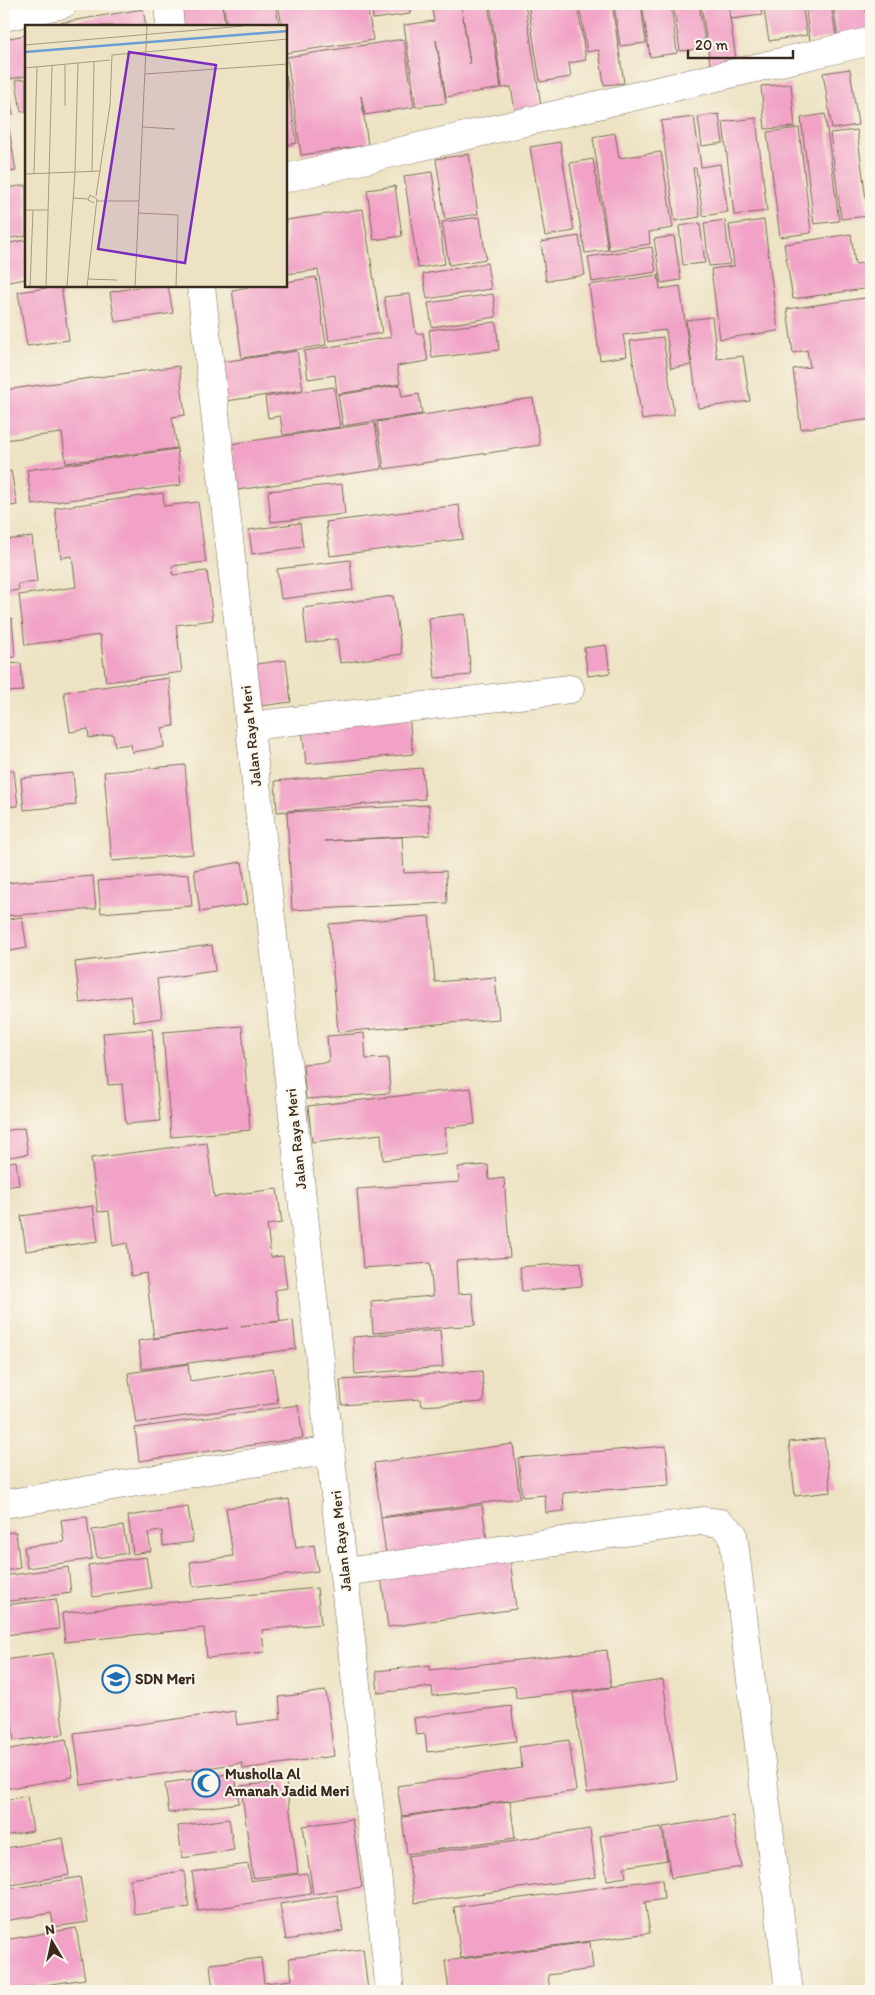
<svg xmlns="http://www.w3.org/2000/svg" width="875" height="1995" viewBox="0 0 875 1995" font-family="Itim,sans-serif">
<style>
.building{fill:#f1a2c6}
.lines{fill:none;stroke-linecap:round;stroke-linejoin:round}
.minor-casing{stroke:#796b58;stroke-width:29}
.minor{stroke:#fff;stroke-width:28}
.labels{text-anchor:middle;dominant-baseline:central;stroke-width:4;stroke-linejoin:round;paint-order:stroke}
.street-label{font-size:15px;fill:#3b2a1e;stroke:#fbf7ec}
.poi-label{font-size:15px;font-weight:bold;fill:#3b2a1e;stroke:#fbf7ec;text-anchor:start}
.inset-river{fill:none;stroke:#6b9ed6;stroke-width:2.5}
.inset-road{fill:none;stroke:#a69982;stroke-width:1}
.view{fill:#7b2cbf;fill-opacity:0.15;stroke:#7b2cbf;stroke-width:2.5}
.inset-edge{fill:none;stroke:#3b2a1e;stroke-width:2.5}
</style>
<rect width="100%" height="100%" fill="#fbf7ec"/>
<filter id="ink" filterUnits="userSpaceOnUse"><feTurbulence type="fractalNoise" baseFrequency=".02" numOctaves="2"/><feDisplacementMap in="SourceGraphic" scale="10" xChannelSelector="R" yChannelSelector="G"/><feConvolveMatrix kernelMatrix="1 2 1 2 8 2 1 2 1" color-interpolation-filters="sRGB"/></filter>
<filter id="wash" filterUnits="userSpaceOnUse"><feTurbulence type="fractalNoise" baseFrequency=".0096" numOctaves="4" result="noise"/><feDisplacementMap in="SourceGraphic" scale="20" xChannelSelector="R" yChannelSelector="G"/><feGaussianBlur stdDeviation="1.12" result="paint"/><feColorMatrix in="noise" values="0 0 0 0 0 0 0 0 0 0 0 0 0 0 0 0 0 1.4 0 .05"/><feComposite in="paint" operator="in"/></filter>
<g filter="url(#wash)">
<rect width="100%" height="100%" fill="#ede3c4"/>
<g id="blocks">
<g class="building">
<path d="M176,4H222L225,26H179Z"/>
<path d="M223,4H276L279,26H227Z"/>
<path d="M278,4H367L373,40L286,53V26H282Z"/>
<path d="M371,4H409L410,14L373,19Z"/>
<path d="M431,4H461L470,64L461,4H488L501,88L446,97L436,40L446,103L416,107L404,25L434,21Z"/>
<path d="M490,4H525L541,106L515,110L511,87L502,88Z"/>
<path d="M528,4H577L586,60L569,63L571,77L540,82Z"/>
<path d="M579,4H612L624,83L604,85L599,50L587,52Z"/>
<path d="M614,4H641L646,43L620,46Z"/>
<path d="M642,4H671L677,53L650,57Z"/>
<path d="M673,4H699L706,48L680,51Z"/>
<path d="M701,4H728L737,66L711,70Z"/>
<path d="M729,4H760L762,15L731,19Z"/>
<path d="M763,4H802L807,35L769,41Z"/>
<path d="M805,4H831L836,36L810,41Z"/>
<path d="M833,4H865L869,32L838,37Z"/>
<path d="M143,9L146,26H54L53,24Z"/>
<path d="M26,35V76L4,80V39Z"/>
<path d="M404,39L414,107L365,115L361,96L368,145L301,155L287,57Z"/>
<path d="M850,69L858,125L832,129L823,73Z"/>
<path d="M286,75L297,143L286,145Z"/>
<path d="M26,79V111L21,112L16,80Z"/>
<path d="M791,84L795,127L765,129L761,86Z"/>
<path d="M8,87L13,115L4,116V88Z"/>
<path d="M719,114L723,143L702,146L698,117Z"/>
<path d="M825,114L839,221L814,224L801,118Z"/>
<path d="M4,117H7L16,171L4,172Z"/>
<path d="M694,117L701,167L720,164L728,212L703,216L696,168H693L700,217L675,221L661,121Z"/>
<path d="M756,118L767,211L734,215L723,122Z"/>
<path d="M799,128L811,233L780,237L767,132Z"/>
<path d="M857,130L868,216L841,219L830,133Z"/>
<path d="M615,133L619,158L661,152L673,228L649,232L650,244L609,250L593,137Z"/>
<path d="M560,142L574,231L545,236L530,147Z"/>
<path d="M469,154L478,214L445,219L436,159Z"/>
<path d="M593,159L608,250L585,253L570,163Z"/>
<path d="M432,172L445,264L418,268L404,176Z"/>
<path d="M26,185V236L4,239V211L10,210L7,188Z"/>
<path d="M395,186L402,236L374,240L367,190Z"/>
<path d="M363,209L382,333L329,341L318,270L286,274V220Z"/>
<path d="M480,217L486,259L449,265L442,222Z"/>
<path d="M725,220L730,264L709,266L704,223Z"/>
<path d="M764,220L778,331L720,339L711,269L734,266L729,225Z"/>
<path d="M700,223L705,263L683,265L679,226Z"/>
<path d="M851,234L855,264L871,262V288L793,299L784,244Z"/>
<path d="M579,236L585,275L546,281L541,242Z"/>
<path d="M674,236L681,280L661,283L654,239Z"/>
<path d="M26,240V279L4,283V244Z"/>
<path d="M652,247L656,272L592,282L588,257Z"/>
<path d="M487,263L491,289L427,299L423,274Z"/>
<path d="M658,275L660,289L680,286L691,365L671,368L666,330L623,335L627,356L600,360L589,285Z"/>
<path d="M316,277L326,345L242,358L232,290L255,286H286V282Z"/>
<path d="M61,286L69,340L27,346L18,292Z"/>
<path d="M144,286H168L173,313L115,322L110,292Z"/>
<path d="M410,294L416,334L423,333L428,361L397,366L400,384L337,394L335,375L308,379L304,351L391,337L384,297Z"/>
<path d="M493,294L496,317L432,327L428,303Z"/>
<path d="M871,297V419L801,429L793,369L810,367L807,350L793,353L787,309Z"/>
<path d="M712,317L717,359L743,356L750,401L698,408L686,320Z"/>
<path d="M496,322L499,350L432,358L429,330Z"/>
<path d="M663,337L674,415L642,420L630,341Z"/>
<path d="M297,351L303,390L226,401L221,362Z"/>
<path d="M179,366L185,415L172,417L177,448L66,463L62,433L4,440V390Z"/>
<path d="M400,385L402,397L419,394L422,414L343,426L338,395Z"/>
<path d="M334,387L340,427L283,435L280,416L268,418L265,397Z"/>
<path d="M533,398L540,445L384,469L377,422Z"/>
<path d="M375,423L382,469L237,490L230,444Z"/>
<path d="M177,449L181,485L32,505L27,470Z"/>
<path d="M11,471L17,505L4,507V472Z"/>
<path d="M342,484L345,514L271,522L268,491Z"/>
<path d="M163,493L164,506L198,502L206,562L172,566L173,575L207,571L213,620L176,625L182,672L106,682L100,635L25,645L19,595L76,587L72,556L61,558L55,508Z"/>
<path d="M459,505L463,539L330,556L326,522Z"/>
<path d="M300,523L303,547L252,554L249,530Z"/>
<path d="M32,537L37,582L18,584L19,590L4,592V540Z"/>
<path d="M350,560L353,590L281,599L277,569Z"/>
<path d="M393,596L402,654L340,663L337,639L307,643L303,608Z"/>
<path d="M465,614L471,675L435,678L429,618Z"/>
<path d="M12,618L15,657L4,658V619Z"/>
<path d="M606,645L610,673L588,676L584,648Z"/>
<path d="M286,660L291,702L261,706L256,664Z"/>
<path d="M21,663L23,691L4,692V664Z"/>
<path d="M169,678L174,726L162,728L164,747L132,752L131,744L115,746L113,734L89,738L88,729L70,732L64,692Z"/>
<path d="M409,717L413,754L306,764L302,729Z"/>
<path d="M185,765L193,854L112,861L104,772Z"/>
<path d="M422,768L425,799L277,812L275,781Z"/>
<path d="M4,771H14L18,806L4,807Z"/>
<path d="M73,773L76,805L24,810L21,778Z"/>
<path d="M429,805L430,835L325,841L402,837L404,873L446,871L447,903L292,910L287,812Z"/>
<path d="M242,862L248,904L200,912L194,870Z"/>
<path d="M189,874L192,906L101,913L98,881Z"/>
<path d="M93,876L96,909L4,916V883Z"/>
<path d="M429,916L435,982L495,977L499,1019L338,1032L329,924Z"/>
<path d="M22,917L27,948L4,952V920Z"/>
<path d="M212,945L215,971L157,979L162,1018L134,1022L130,996L80,1003L75,962Z"/>
<path d="M242,1026L250,1130L171,1137L163,1032Z"/>
<path d="M152,1029L160,1121L126,1124L122,1084L108,1085L103,1033Z"/>
<path d="M364,1033L366,1059L388,1058L390,1093L306,1099L303,1064L329,1062L327,1036Z"/>
<path d="M471,1088L475,1124L445,1128L447,1153L383,1160L381,1134L312,1142L308,1106Z"/>
<path d="M24,1128L28,1154L4,1158V1131Z"/>
<path d="M207,1143L214,1197L277,1189L282,1223L267,1225L271,1257L283,1256L287,1288L275,1290L280,1321L241,1326L293,1320L296,1349L142,1369L138,1341L228,1328L154,1338L146,1273L131,1276L127,1243L113,1246L109,1211L98,1212L91,1158Z"/>
<path d="M16,1161L19,1185L4,1187V1163Z"/>
<path d="M488,1165L489,1180L504,1178L510,1257L456,1261L458,1294L472,1293L475,1325L373,1333L371,1301L433,1296L430,1263L363,1268L357,1189L459,1182L458,1167Z"/>
<path d="M93,1206L98,1241L26,1251L21,1216Z"/>
<path d="M581,1262L582,1286L522,1291L520,1267Z"/>
<path d="M440,1330L443,1367L355,1374L353,1337Z"/>
<path d="M188,1364L190,1381L273,1368L278,1403L136,1423L128,1373Z"/>
<path d="M482,1371L484,1402L422,1406L421,1399L342,1405L340,1380Z"/>
<path d="M298,1405L303,1438L139,1461L135,1428Z"/>
<path d="M824,1438L831,1492L795,1496L789,1442Z"/>
<path d="M513,1444L520,1498L381,1517L374,1463Z"/>
<path d="M666,1446L669,1485L563,1493L564,1511L546,1513L545,1495L522,1497L518,1458Z"/>
<path d="M289,1499L296,1548L314,1545L318,1571L193,1587L190,1562L233,1556L226,1508Z"/>
<path d="M482,1505L488,1548L387,1562L381,1518Z"/>
<path d="M188,1507L193,1542L163,1546L162,1531L148,1533L151,1551L133,1554L128,1516Z"/>
<path d="M87,1517L92,1559L27,1568L24,1547L64,1542L61,1520Z"/>
<path d="M123,1526L128,1553L97,1558L92,1530Z"/>
<path d="M16,1532L20,1568L4,1571V1533Z"/>
<path d="M146,1557L151,1588L93,1597L88,1565Z"/>
<path d="M510,1558L516,1609L388,1627L381,1576Z"/>
<path d="M68,1567L71,1593L4,1602V1576Z"/>
<path d="M317,1588L321,1624L262,1630L264,1652L207,1658L204,1628L65,1642L62,1613Z"/>
<path d="M56,1599L59,1629L4,1635V1605Z"/>
<path d="M607,1650L611,1687L516,1698L515,1686L433,1696L432,1687L378,1693L376,1671L430,1665V1670Z"/>
<path d="M53,1653L64,1734L14,1741L4,1660Z"/>
<path d="M663,1680L677,1780L587,1793L573,1693Z"/>
<path d="M326,1691L334,1756L243,1769L242,1763L81,1785L74,1733L235,1711L237,1725L281,1719L279,1697Z"/>
<path d="M511,1706L516,1741L427,1752L425,1734L416,1735L414,1718Z"/>
<path d="M66,1739L73,1777L4,1789V1750Z"/>
<path d="M569,1740L576,1791L402,1816L397,1786L522,1768L519,1747Z"/>
<path d="M235,1773L239,1803L169,1813L165,1783Z"/>
<path d="M286,1781L298,1873L253,1878L241,1786Z"/>
<path d="M27,1796L33,1831L4,1836V1800Z"/>
<path d="M510,1801L515,1838L407,1854L402,1817Z"/>
<path d="M733,1816L741,1867L671,1878L663,1827Z"/>
<path d="M229,1819L234,1850L182,1858L178,1826Z"/>
<path d="M352,1819L362,1887L313,1894L303,1826Z"/>
<path d="M661,1827L667,1860L624,1867L626,1877L607,1880L600,1836Z"/>
<path d="M590,1829L596,1877L415,1903L408,1856Z"/>
<path d="M63,1838L69,1875L12,1885L6,1848Z"/>
<path d="M248,1864L251,1881L307,1873L311,1894L198,1911L192,1872Z"/>
<path d="M184,1871L189,1907L135,1915L130,1879Z"/>
<path d="M80,1877L88,1922L54,1927L51,1913L4,1921V1890Z"/>
<path d="M662,1879L664,1899L645,1902L650,1933L461,1958L454,1907Z"/>
<path d="M337,1895L343,1931L286,1940L280,1904Z"/>
<path d="M76,1928L85,1979L4,1991V1940Z"/>
<path d="M590,1942L593,1969L548,1975L550,1991H449L445,1961Z"/>
<path d="M363,1949L368,1991H213L210,1964L261,1958L264,1983L292,1980L289,1958Z"/>
</g>
</g>
</g>
<g filter="url(#ink)">
<use href="#blocks" fill-opacity="0" stroke="#796b58" stroke-width="1"/>
<g class="lines">
<g class="minor-casing">
<g id="minor">
<path d="M168,4L170,26"/>
<path d="M4,17L63,4"/>
<path d="M286,178L871,41"/>
<path d="M201,286L390,1991"/>
<path d="M250,726L570,689"/>
<path d="M4,1504L331,1450"/>
<path d="M345,1572L702,1521L720,1523L733,1534L789,1991"/>
</g>
</g>
<use href="#minor" class="minor"/>
</g>
</g>
<defs>
<g id="school-ring" transform="scale(1.4375)"><circle r="9.5" fill="#fbf7ec" stroke="#1f6fb2" stroke-width="1.5"/><path d="M0-5L7-2L0 1L-7-2ZM-4 1L0 2.5L4 1V4Q0 6-4 4Z" fill="#1f6fb2"/></g>
<g id="mosque-ring" transform="scale(1.4375)"><circle r="9.5" fill="#fbf7ec" stroke="#1f6fb2" stroke-width="1.5"/><path d="M3.5-4.9A6 6 0 1 0 3.5 4.9A5 5 0 1 1 3.5-4.9Z" fill="#1f6fb2"/></g>
</defs>
<g fill-rule="evenodd">
<use href="#school-ring" x="116" y="1679"/>
<use href="#mosque-ring" x="206" y="1783"/>
</g>
<g class="labels">
<g class="street-label">
<text transform="translate(251 736) rotate(-96)">Jalan Raya Meri</text>
<text transform="translate(296 1139) rotate(-96)">Jalan Raya Meri</text>
<text transform="translate(341 1541) rotate(-96)">Jalan Raya Meri</text>
</g>
<g class="poi-label">
<text x="135" y="1679">SDN Meri</text>
<text x="225" y="1774">Musholla Al<tspan x="225" dy="17">Amanah Jadid Meri</tspan></text>
</g>
</g>
<g transform="translate(25 25)">
<rect width="262" height="262" fill="#ede3c4"/>
<path class="inset-river" d="M0,27L263,6"/>
<path class="inset-road" d="M0,20L218,1M0,43L85,35M120,49L263,39M40,81V40M118,102L150,104M67,146L69,37M0,149L76,146M9,149L12,42M71,171L85,80L87,30L263,14M48,173L63,174M72,176H114M0,185H23M114,188L153,190L151,262M63,254L92,255M5,262L8,185M21,262L27,41M42,262L50,147L53,38M62,262L72,174L65,170L63,175L69,178M110,262L122,1"/>
<path class="view" d="M104,27L191,40L160,238L73,224Z"/>
<rect width="262" height="262" class="inset-edge"/>
</g>
<rect width="875" height="1995" fill="none" stroke="#fbf7ec" stroke-width="20"/>
<g transform="translate(52 1942) rotate(351)" stroke="#fbf7ec" stroke-width="4" paint-order="stroke">
<path d="M0-4L9 19L0 12L-9 19Z" fill="#3b2a1e"/>
<text y="-8" font-size="14" font-weight="bold" text-anchor="middle" fill="#3b2a1e">N</text>
</g>
<path d="M688 50v8h105v-8" fill="none" stroke="#3b2a1e" stroke-width="2.5"/>
<text x="695" y="50" font-size="15" fill="#3b2a1e" stroke="#fbf7ec" stroke-width="4" paint-order="stroke">20 m</text>
</svg>
